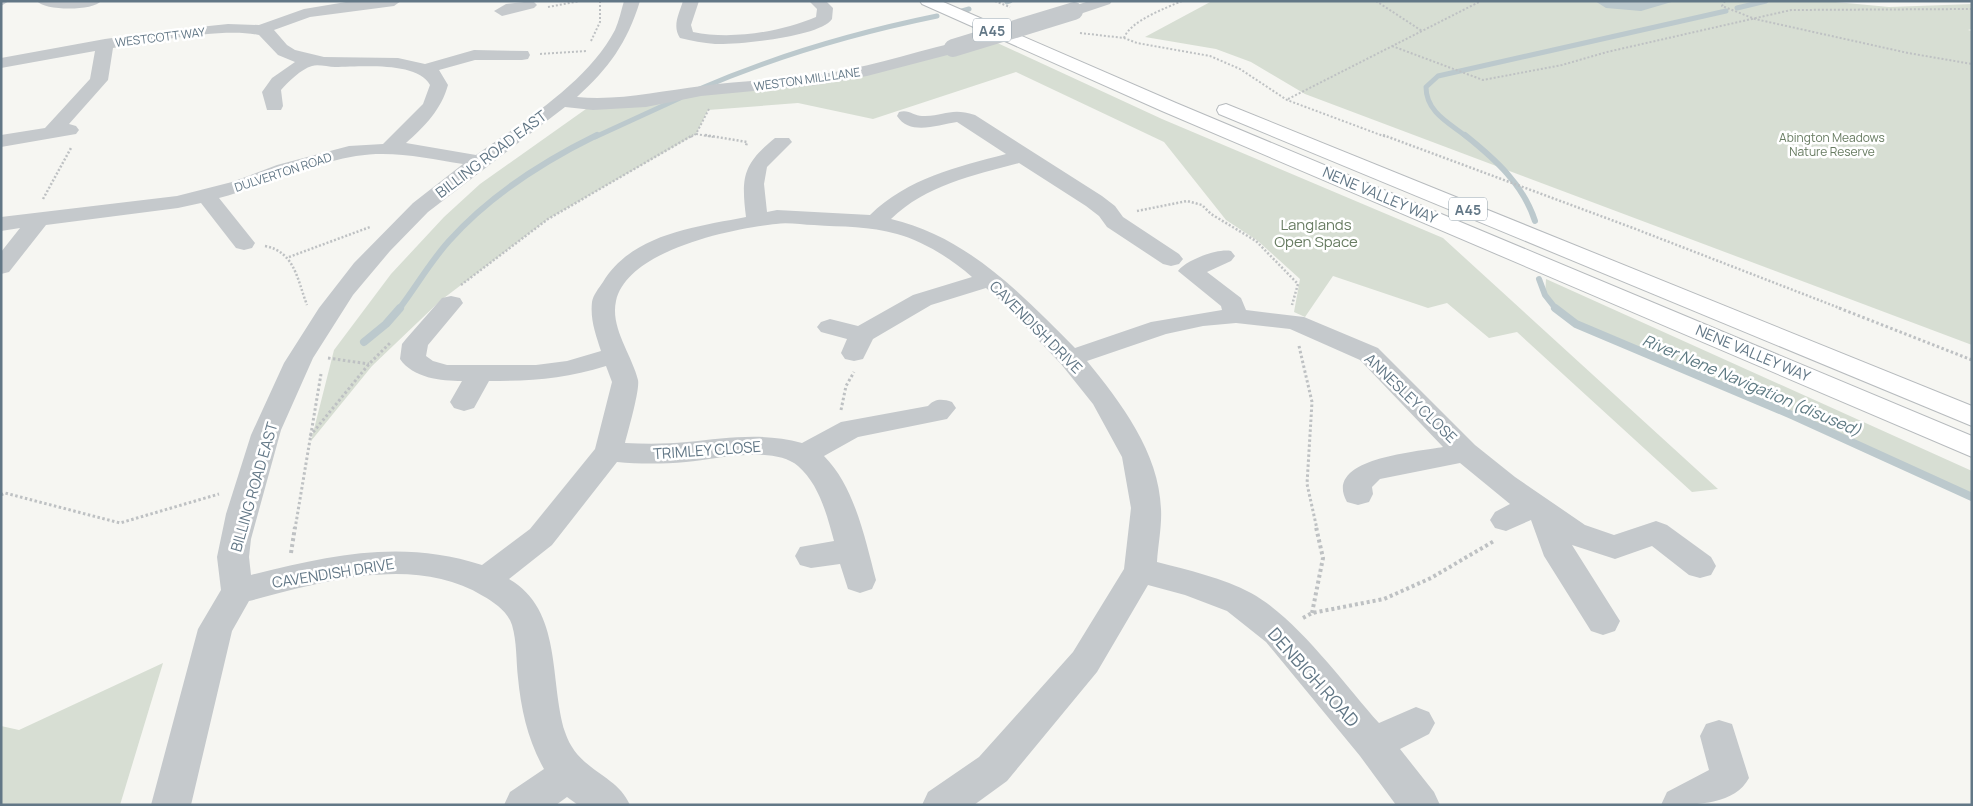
<svg xmlns="http://www.w3.org/2000/svg" width="1973" height="806" viewBox="0 0 1973 806" font-family="Manrope,sans-serif">
<style>
.green{fill:#d7ded3}
.water{fill:#bcc9cd}
.lines{fill:none;stroke-linecap:round;stroke-linejoin:round}
.stream-far2{stroke:#bcc9cd;stroke-width:5}
.stream-far1{stroke:#bcc9cd;stroke-width:6}
.stream{stroke:#bcc9cd;stroke-width:8}
.highway-casing{stroke:#b7bbbe;stroke-width:2}
.path-far3{stroke:#bec1c3;stroke-width:2;stroke-dasharray:2 2;stroke-linecap:butt}
.path-far2{stroke:#bec1c3;stroke-width:2.5;stroke-dasharray:2 2;stroke-linecap:butt}
.path-far1{stroke:#bec1c3;stroke-width:3;stroke-dasharray:2.5 2.5;stroke-linecap:butt}
.path{stroke:#bec1c3;stroke-width:4;stroke-dasharray:3 3;stroke-linecap:butt}
.minor{fill:#c5c9cc;fill-rule:evenodd}
.highway{fill:#fff;fill-rule:evenodd}
.minor-bridge{stroke:#c5c9cc;stroke-width:18}
.labels{text-anchor:middle;dominant-baseline:central;stroke-width:5;stroke-linejoin:round;paint-order:stroke}
.far-street-label{font-size:12px;fill:#627786;stroke:#fff}
.far-park-label{font-size:12px;fill:#687c62;stroke:#fff}
.shield{fill:#fff;stroke:#91a0aa;stroke-width:1}
.shield-label{font-size:14px;font-weight:bold;fill:#627786}
.street-label{font-size:15px;fill:#627786;stroke:#fff}
.park-label{font-size:15px;fill:#687c62;stroke:#fff}
.water-label{font-size:16px;font-style:italic;fill:#5e7a83;stroke:#fff}
.near-street-label{font-size:18px;fill:#627786;stroke:#fff}
</style>
<rect width="100%" height="100%" fill="#f6f6f2"/>
<g class="green">
<path d="M1212,1H1825L1889,7L1972,4V29L1968,30L1972,31V345L1305,94L1251,62L1216,49L1145,37Z"/>
<path d="M993,41L1162,119L1443,238L1718,489L1692,492L1517,332L1489,338L1447,303L1428,308L1333,276L1305,317L1294,312L1300,279L1258,241L1226,220L1164,142L1016,72L873,119L798,103L708,110L696,134L548,219L440,301L372,366L311,441L334,350L391,274L444,217L480,184L593,104L816,80Z"/>
<path d="M1546,279L1972,471V497L1794,416L1576,324L1555,310L1545,296Z"/>
<path d="M163,663L120,805H1V726L19,730Z"/>
</g>
<path class="water" d="M1595,1H1675L1641,11L1606,8Z"/>
<g class="lines">
<g class="stream-far2">
<path d="M1007,2L1010,1"/>
<path d="M1737,8L1766,1"/>
<path d="M962,11L969,9"/>
<path d="M697,90C775,56 854,33 937,16"/>
<path d="M595,137L680,98"/>
<path d="M1467,137C1449,123 1426,112 1426,87L1438,76L1726,11"/>
</g>
<g class="stream-far1">
<path d="M1465,135C1495,159 1523,184 1535,221"/>
<path d="M1539,279L1545,295L1556,309"/>
<path d="M399,309C416,287 430,262 449,241C490,195 542,162 597,135"/>
</g>
<g class="stream">
<path d="M1555,308L1576,324L1794,416L1972,497"/>
<path d="M364,342L386,324L400,308"/>
</g>
<g class="highway-casing">
<g id="highway">
<path d="M920,1H941L1176,103L1972,436V457L1162,111L922,4Z"/>
<path d="M1226,104L1972,406V426L1219,114L1217,110L1219,106Z"/>
</g>
</g>
<g class="path-far3">
<path d="M995,1L1010,7"/>
<path d="M1376,1L1422,31"/>
<path d="M1725,1L1722,6L1755,19L1908,53L1972,64"/>
<path d="M548,7L580,1"/>
<path d="M1080,33L1124,38L1137,43L1210,56L1240,69L1287,100L1386,137"/>
<path d="M1124,38C1130,21 1166,8 1182,1"/>
<path d="M591,41L600,22V1"/>
<path d="M1392,46L1483,80L1562,65L1607,52L1791,10L1972,9"/>
<path d="M540,54L587,51"/>
<path d="M1288,99L1481,1"/>
<path d="M696,134L713,137"/>
<path d="M691,137L696,134L709,109"/>
</g>
<g class="path-far2">
<path d="M705,135L747,142L746,146"/>
<path d="M1383,135L1633,228L1842,309"/>
<path d="M43,199L71,148"/>
<path d="M1137,211L1187,201L1202,205L1211,214L1256,241L1298,284L1292,305"/>
<path d="M265,246C295,252 297,279 307,305"/>
<path d="M289,257L370,227"/>
<path d="M461,285L548,219L693,135"/>
</g>
<g class="path-far1">
<path d="M1839,308L1972,360"/>
<path d="M1299,346L1312,402L1307,484L1317,529"/>
<path d="M328,358L369,364"/>
<path d="M841,410L846,386L854,372"/>
<path d="M310,436L369,364L390,343"/>
<path d="M1,495L5,493L120,523L219,494"/>
<path d="M295,529L321,374"/>
</g>
<g class="path">
<path d="M291,553L295,527"/>
<path d="M1312,613L1323,558L1316,527"/>
<path d="M1303,618L1312,613L1384,599L1431,578L1494,541"/>
</g>
<g class="minor">
<path d="M1,1H9L1,6Z"/>
<path d="M37,1H101C94,11 44,11 37,1Z"/>
<path d="M352,1H401L394,6L310,17L274,30L287,45L295,50L324,57L398,58L425,64L474,50L528,51L530,55L528,59L522,60H475L439,70L448,85C441,110 425,126 406,143L476,155C523,122 588,82 615,30C619,21 621,11 624,1H640C627,43 609,68 577,97C620,101 660,91 702,86C739,81 778,80 816,75C862,69 907,54 953,43L959,44L961,48L959,52L867,76L816,85L701,96L646,107L593,110L565,107L428,212L390,251L353,295L313,358L281,430L251,539L249,557L251,575C331,555 402,539 482,565L530,529L595,449L612,382L606,366C565,379 532,381 489,381L474,408L464,411L454,408L450,402L462,381C441,381 413,378 400,359L402,344L406,339L442,298L451,296L460,298L463,303L428,345L426,356L433,361L447,365H536L567,361L601,351C596,335 590,320 592,302C593,295 599,288 603,282C632,234 695,227 746,217C741,177 743,164 775,138H789L792,142L767,167L764,184L767,212L777,210L870,215C908,178 957,167 1006,154L957,122C937,125 910,136 897,116L899,112C909,109 914,116 922,116C945,117 949,107 975,115L1102,196L1115,206L1123,217L1179,254L1183,259L1179,264L1171,266L1163,264L1107,227L1099,216L1086,206L1019,163C974,175 926,185 891,219C968,237 1021,294 1075,348L1151,322L1222,310L1221,306L1178,271C1186,260 1218,248 1231,251L1235,256L1231,261L1207,272L1241,298L1246,310L1304,317L1378,348L1475,445L1515,477L1585,525L1614,535L1656,521L1667,525L1711,557L1716,566L1711,575L1700,578L1689,575L1652,546L1615,559L1572,545L1620,621L1615,631L1603,635L1591,631L1544,556L1531,520L1506,531L1495,528L1490,520L1495,512L1510,504L1460,463L1380,479L1372,487L1373,494L1369,502L1358,505L1347,502C1322,458 1417,452 1443,447L1360,360L1290,329L1236,323L1203,326L1166,334L1087,361C1121,403 1159,452 1161,509C1162,526 1158,545 1157,562C1187,570 1224,578 1251,593C1297,618 1343,683 1379,723L1416,707L1429,712L1435,723L1429,734L1400,749L1434,792L1440,805H1396L1360,756L1266,642L1227,611L1185,595L1148,585L1097,672L1007,781L974,805H922L928,792L979,757L1073,652L1124,569L1131,508L1122,457L1093,404L1061,364L1002,302L986,288L931,305L873,339L863,359L854,361L845,359L841,353L847,339L821,332L817,327L821,322L830,319L858,326L913,295L972,277C952,259 923,241 897,234C870,226 842,227 814,225C802,225 788,222 776,224C733,228 627,250 616,301C610,328 632,355 638,380C640,390 628,431 625,443C646,444 667,444 687,442C727,438 763,432 802,443L841,422L928,406C935,398 943,399 952,402L956,408L947,419L858,437L824,456C855,487 865,539 876,580L872,589L860,593L848,589L840,564L811,568L800,565L795,556L800,547L834,541C827,515 819,484 798,466C773,445 716,459 686,462C663,464 639,464 617,462L552,545L509,579C563,610 549,681 565,732C578,772 616,773 630,805H578L567,797L556,805H504L510,792L544,769C528,741 521,709 518,678C516,660 517,642 512,625C508,612 494,602 483,596C414,554 322,582 249,601L232,631L191,805H151L198,629L221,590L217,557L226,514L251,435L284,363L319,308L354,263L413,203L463,164C428,158 391,150 356,156C309,164 265,186 219,198L255,243L252,248L244,250L236,248L201,203L178,208L46,225L9,272L1,274V252L20,228L1,231V217L177,196L232,182L277,165L349,146L383,144L423,104L430,85C417,61 360,67 335,67C328,67 318,64 312,66C301,69 288,82 281,90L283,106L281,110H267L262,92L272,78L295,62L278,55L259,35C223,27 151,42 113,48L108,80L69,124L76,126L79,130L76,134L1,147V135L45,128L90,79L95,51L1,68V58L105,39L171,30L228,24L259,25L304,9Z"/>
<path d="M533,1L537,5L534,8L502,16L494,11L506,4Z"/>
<path d="M683,1H699L691,25L693,32C732,40 780,32 816,17L817,9L809,1H826L833,8L832,19C820,37 737,45 715,44C703,43 692,41 680,38C672,26 679,14 683,1Z"/>
<path d="M1089,1H1112L1110,4L1074,16L1066,11L1068,8Z"/>
<path d="M1719,720L1732,724L1749,778C1734,806 1693,805 1661,805L1667,792L1709,770L1700,736L1706,724Z"/>
</g>
<use href="#highway" class="highway"/>
<path class="minor-bridge" d="M953,48L1074,11"/>
</g>
<g class="labels">
<g class="far-street-label">
<text transform="translate(160 37) rotate(-7)">WESTCOTT WAY</text>
<text transform="translate(807 79) rotate(-8)">WESTON MILL LANE</text>
<text transform="translate(283 172) rotate(-18)">DULVERTON ROAD</text>
</g>
<g class="far-park-label">
<text x="1832" y="137">Abington Meadows<tspan x="1832" dy="14">Nature Reserve</tspan></text>
</g>
<g class="shield">
<rect x="973" y="18.5" width="38" height="23" rx="4"/>
<rect x="1449" y="197.5" width="38" height="23" rx="4"/>
</g>
<g class="shield-label">
<text x="992" y="30">A45</text>
<text x="1468" y="209">A45</text>
</g>
<g class="street-label">
<text transform="translate(491 154) rotate(-37)">BILLING ROAD EAST</text>
<text transform="translate(1380 195) rotate(23)">NENE VALLEY WAY</text>
<text transform="translate(1036 327) rotate(45)">CAVENDISH DRIVE</text>
<text transform="translate(1753 353) rotate(23)">NENE VALLEY WAY</text>
<text transform="translate(1411 398) rotate(44)">ANNESLEY CLOSE</text>
<text transform="translate(707 450) rotate(-4)">TRIMLEY CLOSE</text>
<text transform="translate(254 487) rotate(-74)">BILLING ROAD EAST</text>
<text transform="translate(333 573) rotate(-9)">CAVENDISH DRIVE</text>
</g>
<g class="park-label">
<text x="1316" y="224">Langlands<tspan x="1316" dy="17">Open Space</tspan></text>
</g>
<g class="water-label">
<text transform="translate(1752 385) rotate(23)">River Nene Navigation (disused)</text>
</g>
<g class="near-street-label">
<text transform="translate(1314 677) rotate(48)">DENBIGH ROAD</text>
</g>
</g>
<rect width="1973" height="806" fill="none" stroke="#627786" stroke-width="5"/>
</svg>
